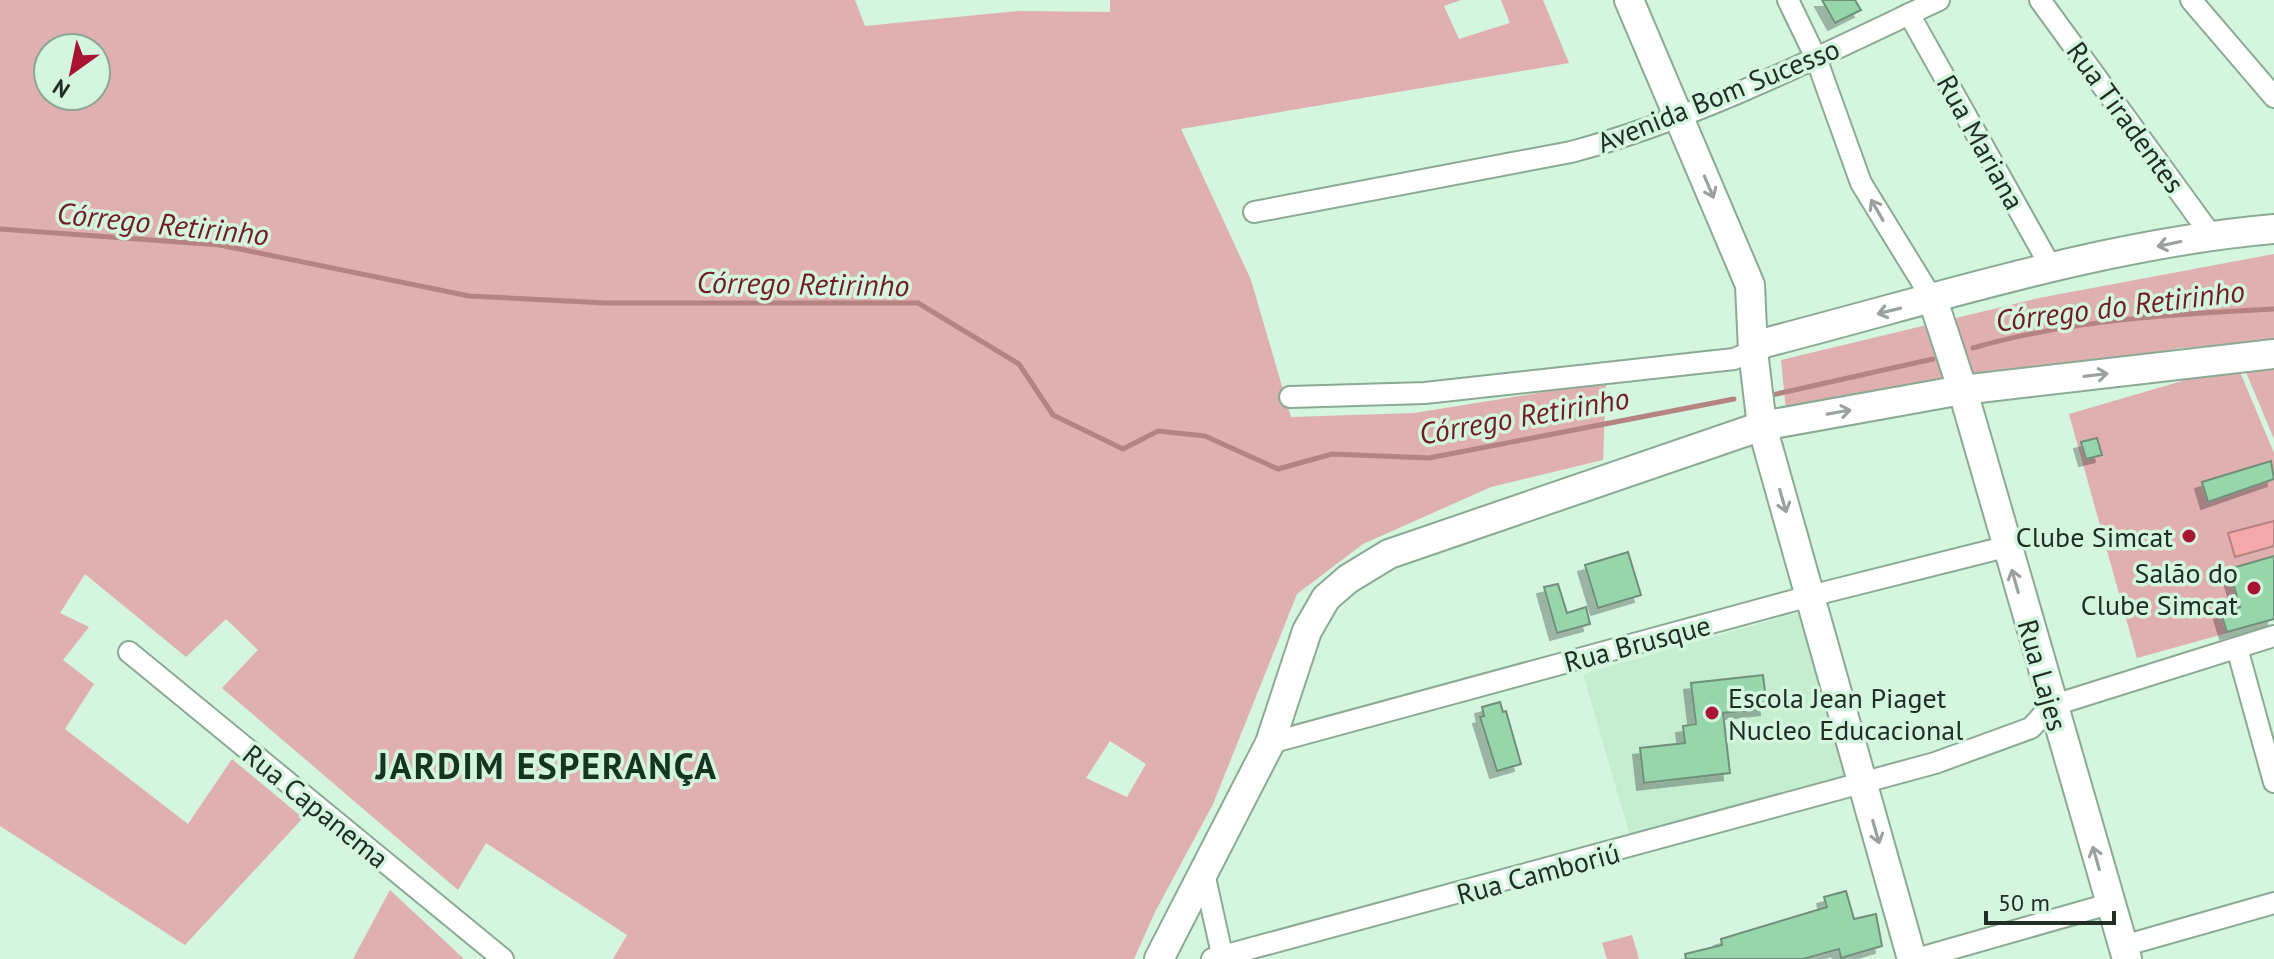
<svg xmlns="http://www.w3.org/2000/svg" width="2274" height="959" viewBox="0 0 2274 959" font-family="'PT Sans',sans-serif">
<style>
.built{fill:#c5edd0}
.green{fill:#e0afaf;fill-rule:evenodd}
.water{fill:#f4a8a9;stroke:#b58381;stroke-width:2}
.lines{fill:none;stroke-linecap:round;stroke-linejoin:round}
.stream{stroke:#b58381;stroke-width:5}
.building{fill:#96d6aa;stroke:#71907a;stroke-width:2;filter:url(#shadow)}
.street-casing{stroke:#8aaa93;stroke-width:24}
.secondary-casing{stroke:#8aaa93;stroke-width:32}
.street{stroke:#fff;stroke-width:20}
.secondary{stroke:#fff;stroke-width:28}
.oneway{stroke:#9ba19d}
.poi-dot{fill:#aa1433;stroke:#d4f6de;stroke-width:3}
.labels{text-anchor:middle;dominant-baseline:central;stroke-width:7;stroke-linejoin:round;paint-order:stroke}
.street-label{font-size:28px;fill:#212e25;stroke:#d4f6de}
.poi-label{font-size:28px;fill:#212e25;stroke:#d4f6de;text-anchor:end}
.water-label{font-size:30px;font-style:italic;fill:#731c27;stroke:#d4f6de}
.district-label{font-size:36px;font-weight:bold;letter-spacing:2px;fill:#173421;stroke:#d4f6de}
</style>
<defs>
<filter id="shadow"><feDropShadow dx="-7" dy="7" stdDeviation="0" flood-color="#0004"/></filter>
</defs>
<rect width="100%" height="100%" fill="#d4f6de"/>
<path class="built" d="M1800,612L1847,775L1630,836L1583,674Z"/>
<g class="green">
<path d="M0,0H855L865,26L1019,11L1110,12V0H1461L1444,6L1459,39L1510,23L1501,0H1543L1569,63L1181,129L1251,280L1291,417L1414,413L1606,382L1603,460L1491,487L1363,544L1297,594L1213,804L1155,912L1134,959H613L627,935L486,843L458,890L222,688L258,650L226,619L186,657L85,574L60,613L89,627L63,660L94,684L65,729L188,824L232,759L303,818L185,945L0,826ZM48,48H96V96H48ZM1110,741L1146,764L1127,797L1086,778Z"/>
<path d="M2274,254V343L2181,348L1786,410L1781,360L2039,298Z"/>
<path d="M2274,361V439L2243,365Z"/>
<path d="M2237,365L2274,453V620L2137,658L2069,414Z"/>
<path d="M390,890L464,959H353Z"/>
<path d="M1632,935L1639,959H1607L1602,943Z"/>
</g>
<path class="water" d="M2274,521V546L2235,557L2228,533Z"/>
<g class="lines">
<g class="stream">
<path d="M0,229L220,245L469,296L606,303H918L1019,364L1053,415L1123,449L1158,431L1205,436L1278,469L1332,454L1429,458L1734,399"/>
<path d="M1973,348C2070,320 2173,314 2274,309"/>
<path d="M1772,395L1933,359"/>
</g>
</g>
<g class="building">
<path d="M1822,0H1855L1861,10L1835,23Z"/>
<path d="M2097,438L2102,455L2086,459L2081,442Z"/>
<path d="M2271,461L2274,479L2208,502L2202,482Z"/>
<path d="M1628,552L1641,595L1598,608L1585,565Z"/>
<path d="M2274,556V619L2227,632L2221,613L2240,607L2229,569Z"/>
<path d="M1558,584L1567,613L1586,607L1590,624L1557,633L1544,587Z"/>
<path d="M1763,675L1767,708L1723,713L1730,773L1644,783L1640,748L1685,743L1683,726L1696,724L1691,683Z"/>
<path d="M1500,702L1503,712L1506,711L1521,764L1497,771L1480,717L1484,716L1482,707Z"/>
<path d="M1846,891L1854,919L1876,914L1882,946L1841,958L1839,949L1803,959H1686L1685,954L1722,945L1721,939L1827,907L1824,897Z"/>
</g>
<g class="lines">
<g class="street-casing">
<g id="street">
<path d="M1788,0L1816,58L1861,183L1933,300"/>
<path d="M2040,0L2211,235"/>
<path d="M2191,0L2274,97"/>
<path d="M1909,14L2052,269"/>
<path d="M1254,212L1571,152C1698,118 1820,56 1939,0"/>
<path d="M1290,397L1425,393L1734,359L1753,351"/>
<path d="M2237,648L2274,782"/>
<path d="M129,652L503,959"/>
<path d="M1270,743L1810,596L2005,547"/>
<path d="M1204,873L1223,959"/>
<path d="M2123,946L2274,903"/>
<path d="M1212,959L1935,763L2031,728L2051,706L2274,636"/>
<path d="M1916,959L2109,904"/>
</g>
</g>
<g class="secondary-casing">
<g id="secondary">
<path d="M1629,0L1750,285L1753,351L1762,426L1912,959"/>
<path d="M1933,300L1962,388L2127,959"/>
<path d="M1753,351L1764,343C1932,300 2101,244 2274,229"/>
<path d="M1159,959L1270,743L1307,631L1326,598L1348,579L1389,554L1762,426L1962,390L2274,354"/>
</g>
</g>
<use href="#street" class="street"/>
<use href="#secondary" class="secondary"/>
</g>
<defs><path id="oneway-shaft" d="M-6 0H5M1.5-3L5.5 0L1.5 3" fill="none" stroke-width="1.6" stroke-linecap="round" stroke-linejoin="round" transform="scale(2)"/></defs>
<g class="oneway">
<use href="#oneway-shaft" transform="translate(1709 187) rotate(67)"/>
<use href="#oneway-shaft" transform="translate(1877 210) rotate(-120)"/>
<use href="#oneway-shaft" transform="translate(2169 244) rotate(168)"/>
<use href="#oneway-shaft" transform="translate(1889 311) rotate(166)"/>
<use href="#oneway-shaft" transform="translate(2096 375) rotate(-7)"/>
<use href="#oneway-shaft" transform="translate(1839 412) rotate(-10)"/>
<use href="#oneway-shaft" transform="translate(1783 501) rotate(74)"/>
<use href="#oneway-shaft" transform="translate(2015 581) rotate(-106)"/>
<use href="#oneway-shaft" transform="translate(1876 832) rotate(74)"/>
<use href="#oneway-shaft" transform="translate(2096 858) rotate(-106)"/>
</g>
<g class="poi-dot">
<circle cx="2189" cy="536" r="8"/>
<circle cx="2254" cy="588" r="8"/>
<circle cx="1712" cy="713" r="8"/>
</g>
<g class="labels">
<g class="street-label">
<text transform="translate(1718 95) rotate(-22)">Avenida Bom Sucesso</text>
<text transform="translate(2126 117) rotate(54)">Rua Tiradentes</text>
<text transform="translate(1981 142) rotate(61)">Rua Mariana</text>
<text transform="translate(1637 643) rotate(-15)">Rua Brusque</text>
<text transform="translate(2043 675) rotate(74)">Rua Lajes</text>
<text transform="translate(316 806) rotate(39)">Rua Capanema</text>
<text transform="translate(1538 873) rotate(-15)">Rua Camboriú</text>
</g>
<g class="poi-label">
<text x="2173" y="536">Clube Simcat</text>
<text x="2238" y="572">Salão do<tspan x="2238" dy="32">Clube Simcat</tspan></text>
<text x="1728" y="697" text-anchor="start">Escola Jean Piaget<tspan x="1728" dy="32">Nucleo Educacional</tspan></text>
</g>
<g class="water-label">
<text transform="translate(163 223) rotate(6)">Córrego Retirinho</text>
<text transform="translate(803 283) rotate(1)">Córrego Retirinho</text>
<text transform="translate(2120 305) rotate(-7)">Córrego do Retirinho</text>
<text transform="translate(1524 415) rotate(-10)">Córrego Retirinho</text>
</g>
<g class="district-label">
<text x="547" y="765">JARDIM ESPERANÇA</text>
</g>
</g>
<g transform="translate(72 72) rotate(213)"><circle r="38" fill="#d4f6de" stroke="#8ca694" stroke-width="2"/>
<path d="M0-6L14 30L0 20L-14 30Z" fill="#aa1433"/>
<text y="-12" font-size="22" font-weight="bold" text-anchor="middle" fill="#212e25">N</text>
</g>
<path d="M1986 911v12h128v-12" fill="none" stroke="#212e25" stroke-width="4"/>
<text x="1998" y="911" font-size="24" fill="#212e25" stroke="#d4f6de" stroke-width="6" paint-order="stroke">50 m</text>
</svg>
